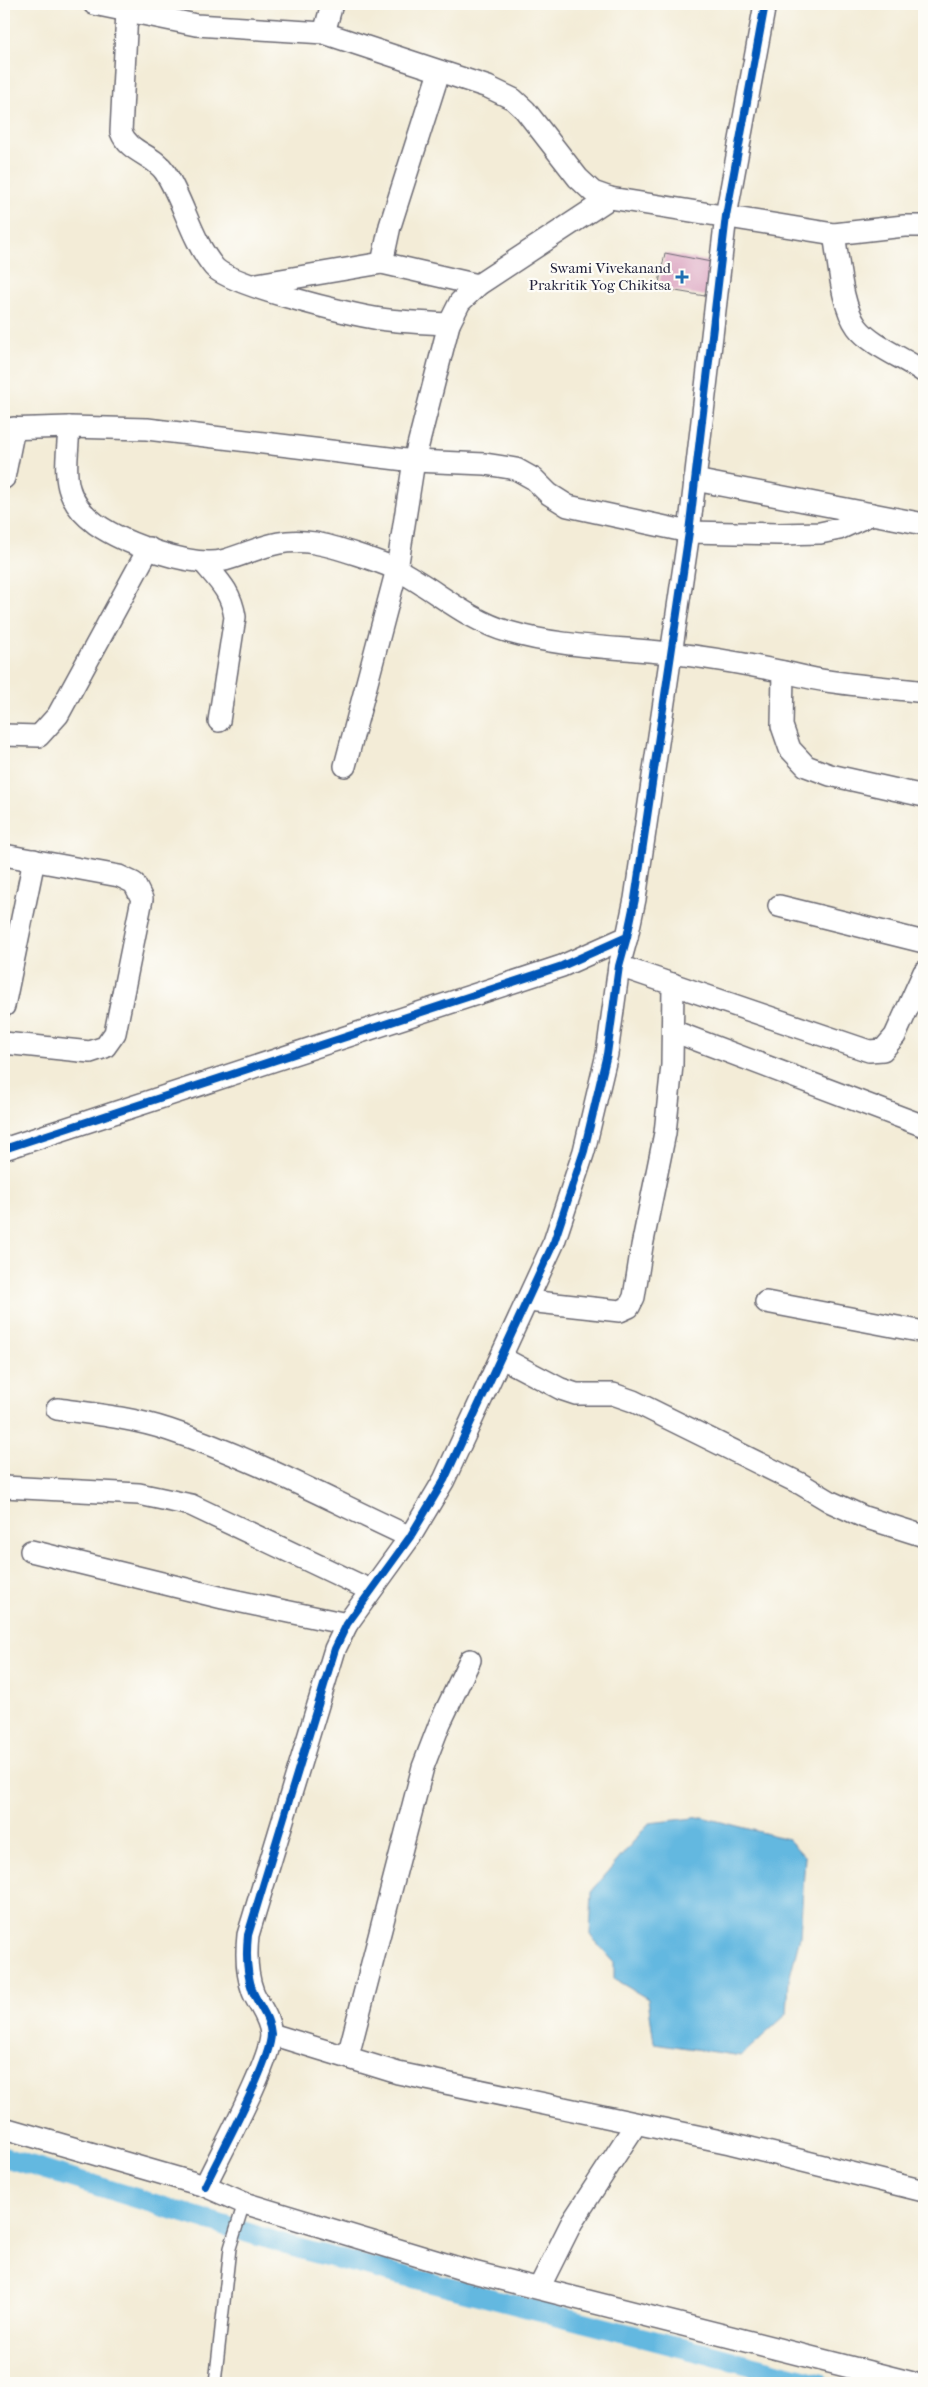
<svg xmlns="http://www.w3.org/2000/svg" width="928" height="2387" viewBox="0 0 928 2387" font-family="'IM FELL French Canon',serif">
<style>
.water{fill:#64b8e0;stroke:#436d8e}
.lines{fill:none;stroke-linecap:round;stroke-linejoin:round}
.canal{stroke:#64b8e0;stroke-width:20}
.building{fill:#dda8c3}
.lane-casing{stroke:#6b6972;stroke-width:14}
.street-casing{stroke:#6b6972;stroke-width:24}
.lane{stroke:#fff;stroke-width:11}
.street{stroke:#fff;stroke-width:21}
.cycleway-casing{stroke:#fdfcf7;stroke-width:11}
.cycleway{stroke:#0057b8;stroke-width:8}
.poi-dot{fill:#1f6fb2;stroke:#fdfcf7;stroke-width:2}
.labels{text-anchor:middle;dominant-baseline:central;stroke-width:4.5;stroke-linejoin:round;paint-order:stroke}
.poi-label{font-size:15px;fill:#22223b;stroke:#fdfcf7;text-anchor:end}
</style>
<rect width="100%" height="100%" fill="#fdfcf7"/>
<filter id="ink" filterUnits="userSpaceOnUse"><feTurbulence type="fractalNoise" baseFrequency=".02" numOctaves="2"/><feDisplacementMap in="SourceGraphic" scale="10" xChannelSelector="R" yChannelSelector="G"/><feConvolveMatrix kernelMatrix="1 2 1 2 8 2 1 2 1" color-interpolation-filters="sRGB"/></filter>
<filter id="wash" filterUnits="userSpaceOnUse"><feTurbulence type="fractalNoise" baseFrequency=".0096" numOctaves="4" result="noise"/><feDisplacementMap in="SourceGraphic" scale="20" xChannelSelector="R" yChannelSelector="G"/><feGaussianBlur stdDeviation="1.12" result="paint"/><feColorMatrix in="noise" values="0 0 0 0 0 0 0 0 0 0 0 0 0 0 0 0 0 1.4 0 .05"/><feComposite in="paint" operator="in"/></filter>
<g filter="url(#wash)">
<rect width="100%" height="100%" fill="#f3ecd7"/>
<path class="water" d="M702,1817L788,1839L805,1857L800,1936L789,1980L787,2014L741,2056L654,2043L648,1999L614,1979V1962L590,1935L592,1891L649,1823Z"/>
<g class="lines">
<path class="canal" d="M4,2157L300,2249L819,2383"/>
</g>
<g id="blocks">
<path class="building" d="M665,253L711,262L705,296L658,288Z"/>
</g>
</g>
<g filter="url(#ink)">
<use href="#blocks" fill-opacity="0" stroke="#6b6972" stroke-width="1"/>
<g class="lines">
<g class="lane-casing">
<path id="lane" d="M215,2383L230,2248L244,2203"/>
</g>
<g class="street-casing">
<g id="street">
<path d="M94,4L196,25L324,33L488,87L513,99L525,110L578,178L593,192L610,198L834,234L904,226H924"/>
<path d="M127,11L121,132C129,153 153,154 165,172C184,202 191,239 214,267C229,285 352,315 380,319C403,322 426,323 449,324"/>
<path d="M324,33L332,4"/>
<path d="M834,234C839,262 841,305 857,327C870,345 906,359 924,372"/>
<path d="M382,263L390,226L439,72"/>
<path d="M257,284L382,263L478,285"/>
<path d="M69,427C67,469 58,496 96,524C123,543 193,569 225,560C259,550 276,537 315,543C333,546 382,562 398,570C436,590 467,620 509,632C560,647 615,647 668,653C707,657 746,664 784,672C798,675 813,679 827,681C859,686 892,688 924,692"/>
<path d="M4,429L69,427L147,429L414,461L485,464L516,469L534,479L549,494L568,506L689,532L779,534L820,533L839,529L872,514"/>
<path d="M4,478L14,428"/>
<path d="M695,480L924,524"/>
<path d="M204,563C220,582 231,592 235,617L219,721"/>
<path d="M783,672L782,726L790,749L806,766L830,775L924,796"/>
<path d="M4,735L39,736L58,715L149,548"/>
<path d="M345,766L397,569L414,461L449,324L460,302L478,285L610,198"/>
<path d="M4,855L119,876L134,883L142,899L115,1033L105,1047L90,1052L4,1043"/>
<path d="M779,906L924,942"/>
<path d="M619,966L869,1051L883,1050L895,1036L924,972"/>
<path d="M4,1006L34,860"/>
<path d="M673,1031L924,1126"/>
<path d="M4,1149L562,966L627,937L635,899L689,532L726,216L765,4"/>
<path d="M528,1301L620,1311L629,1307L634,1297L642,1246L665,1133L672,1065L673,984"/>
<path d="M766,1302L924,1332"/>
<path d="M502,1358L561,1389L576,1394H613L633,1401L801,1484L831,1502L864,1517L924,1536"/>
<path d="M57,1409C95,1414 133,1418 169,1430C251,1457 332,1501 410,1537"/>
<path d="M4,1487L139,1494L191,1505L370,1590"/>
<path d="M31,1551L223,1598L347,1624"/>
<path d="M271,2034L398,2073L730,2143L924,2191"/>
<path d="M348,2056L423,1767L440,1723L470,1660"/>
<path d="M4,2128L205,2186L244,2203L465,2270L913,2383"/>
<path d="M205,2186C219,2156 271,2062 271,2034C270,2018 259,2006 253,1992C246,1973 246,1954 248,1935L335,1649L347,1624L410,1537L444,1480L554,1242L584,1151L607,1054L619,966L627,937"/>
<path d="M539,2288L572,2222L636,2124"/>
</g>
</g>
<use href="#lane" class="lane"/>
<use href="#street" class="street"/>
<g class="cycleway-casing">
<g id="cycleway">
<path d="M4,1149L562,966L627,937L635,899L689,532L726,216L765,4"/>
<path d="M205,2186C219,2156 271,2062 271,2034C270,2018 259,2006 253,1992C246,1973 246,1954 248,1935L335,1649L347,1624L410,1537L444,1480L554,1242L584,1151L607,1054L619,966L627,937"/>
</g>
</g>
<use href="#cycleway" class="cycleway"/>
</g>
</g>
<path class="poi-dot" d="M679.5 269.5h5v5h5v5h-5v5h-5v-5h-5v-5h5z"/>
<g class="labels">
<g class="poi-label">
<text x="671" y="268">Swami Vivekanand<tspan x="671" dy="17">Prakritik Yog Chikitsa</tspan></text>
</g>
</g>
<rect width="928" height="2387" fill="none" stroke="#fdfcf7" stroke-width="20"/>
</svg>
